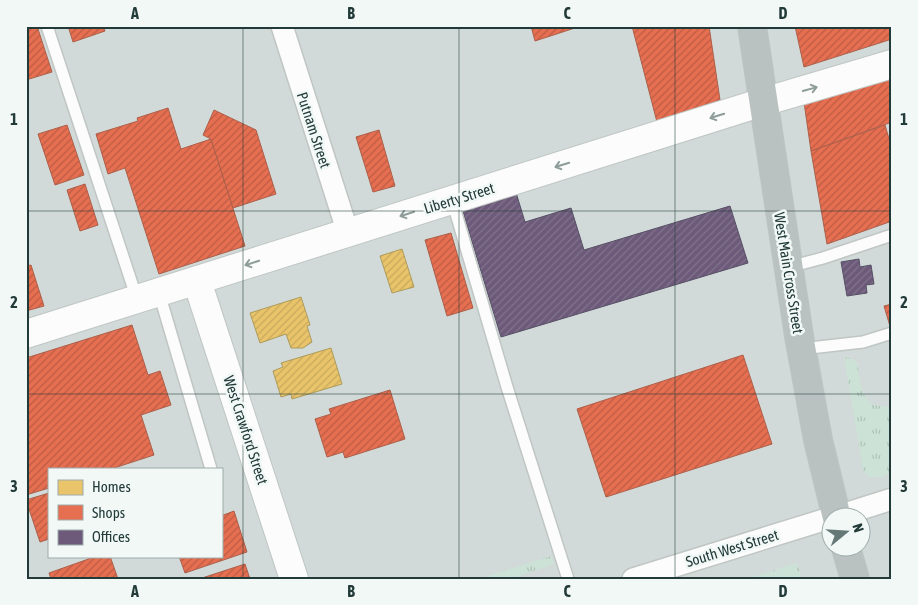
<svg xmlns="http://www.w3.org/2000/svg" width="918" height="605" viewBox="0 0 918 605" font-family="'Asap Condensed',sans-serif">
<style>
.built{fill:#d1dad8;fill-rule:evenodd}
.grass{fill:url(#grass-tufts)}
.homes{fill:url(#homes-hatch);stroke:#ad9b5b}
.shops{fill:url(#shops-hatch);stroke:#ac5f4a}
.offices{fill:url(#offices-hatch);stroke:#565066}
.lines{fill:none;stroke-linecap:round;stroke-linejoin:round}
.lane-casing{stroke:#c0c6c4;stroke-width:14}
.street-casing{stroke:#c0c6c4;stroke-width:24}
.secondary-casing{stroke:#bfc6c4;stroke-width:30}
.highway-casing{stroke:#bcc5c3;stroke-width:30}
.lane{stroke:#fbfcfb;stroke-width:11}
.street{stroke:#fbfcfb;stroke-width:21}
.secondary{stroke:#fbfcfb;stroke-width:28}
.highway{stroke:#bac2c1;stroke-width:28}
.oneway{stroke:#8e9c9a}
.grid{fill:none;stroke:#223b39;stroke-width:1;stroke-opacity:0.55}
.labels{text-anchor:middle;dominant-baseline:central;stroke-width:5;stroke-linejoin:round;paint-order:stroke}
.street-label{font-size:15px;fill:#223b39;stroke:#f1f8f6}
.neatline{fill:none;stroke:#223b39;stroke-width:2}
.grid-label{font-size:16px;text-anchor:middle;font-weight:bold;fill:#223b39}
</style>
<defs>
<pattern id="grass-tufts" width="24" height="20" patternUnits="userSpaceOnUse" patternTransform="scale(1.25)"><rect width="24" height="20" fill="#cde2d6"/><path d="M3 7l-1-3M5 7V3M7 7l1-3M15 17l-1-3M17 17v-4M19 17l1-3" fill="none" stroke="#b0c3b8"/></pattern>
<pattern id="homes-hatch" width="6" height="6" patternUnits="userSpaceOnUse" patternTransform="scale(1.25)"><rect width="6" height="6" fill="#e9c46a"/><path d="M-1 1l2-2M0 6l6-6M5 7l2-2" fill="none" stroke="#c8a95d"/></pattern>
<pattern id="shops-hatch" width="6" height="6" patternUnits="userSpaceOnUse" patternTransform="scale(1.25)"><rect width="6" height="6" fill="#e76f51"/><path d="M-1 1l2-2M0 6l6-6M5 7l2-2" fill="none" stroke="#bb5c44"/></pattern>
<pattern id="offices-hatch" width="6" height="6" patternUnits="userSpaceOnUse" patternTransform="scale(1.25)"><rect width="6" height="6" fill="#6d597a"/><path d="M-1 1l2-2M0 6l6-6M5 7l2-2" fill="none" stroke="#81748c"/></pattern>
</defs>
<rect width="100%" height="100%" fill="#e3e9e7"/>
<path class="built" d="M26,26H892V579H26ZM49,469H221V556H49ZM830,518H860V548H830Z"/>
<g class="grass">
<path d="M844,357L852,359L857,363C861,385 861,411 892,406V473L881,477H869L863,470Z"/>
<path d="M551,556L554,564L510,579H479Z"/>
<path d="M797,563L802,579H746Z"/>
</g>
<g class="homes">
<path d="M402,249L414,287L392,293L380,256Z"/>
<path d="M301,297L310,325L307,326L312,342L303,348H291L286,334L260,343L250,313Z"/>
<path d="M331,348L342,384L292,399L291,394L281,397L273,371L283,367L281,363Z"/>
</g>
<g class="shops">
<path d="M26,26H37L52,72L26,80Z"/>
<path d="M68,26H103L105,31L73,42Z"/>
<path d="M531,26H581L535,41Z"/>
<path d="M632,26H709L720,100L657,122Z"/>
<path d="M795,26H892V39L804,67Z"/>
<path d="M892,76V122L811,151L804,102Z"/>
<path d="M168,108L181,149L211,139L245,246L159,274L125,168L108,174L96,134L138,121L137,118Z"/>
<path d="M214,110L256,130L276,194L233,208L211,139L203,135Z"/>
<path d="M67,125L84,175L55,185L38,134Z"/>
<path d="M885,125L892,149V221L827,244L811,151Z"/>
<path d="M379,130L395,186L373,192L356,137Z"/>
<path d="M85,184L98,225L80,231L67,190Z"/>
<path d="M451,233L473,308L447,316L425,240Z"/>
<path d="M31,265L44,306L26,311V266Z"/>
<path d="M892,304V333L884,306Z"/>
<path d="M132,325L148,375L160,371L171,405L141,415L154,455L111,469H49V488L26,495V433H28L26,428V358Z"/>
<path d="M743,355L772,444L606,497L577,409Z"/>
<path d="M390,390L405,439L345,458L343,452L327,457L315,419L331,414L329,409Z"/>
<path d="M49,493V539L40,542L26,500Z"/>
<path d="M234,511L247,552L185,573L179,556H221V516Z"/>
<path d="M97,556H110L118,579H51L49,573Z"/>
<path d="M245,564L250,579H199Z"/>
</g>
<g class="offices">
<path d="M514,186L525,222L571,208L584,250L730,206L748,263L501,337L460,202Z"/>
<path d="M859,259L860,267L871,265L874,284L866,285L867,293L847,296L841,262Z"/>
</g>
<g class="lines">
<g class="lane-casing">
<g id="lane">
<path d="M47,26L137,299"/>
<path d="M452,200L507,387L568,579"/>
<path d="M789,267L823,258L892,235"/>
<path d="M159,293L211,469"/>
<path d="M801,349L863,342L892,333"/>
</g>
</g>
<g class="street-casing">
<g id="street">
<path d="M282,26L348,233"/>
<path d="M832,518L892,499"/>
<path d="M633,579L830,518"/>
</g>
</g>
<g class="secondary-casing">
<g id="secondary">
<path d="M197,281L294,579"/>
<path d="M26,334L763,102L892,64"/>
</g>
</g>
<g class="highway-casing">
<g id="highway">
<path d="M752,26L799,336L818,440L837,518"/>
<path d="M846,548L855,579"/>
</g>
</g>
<use href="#lane" class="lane"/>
<use href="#street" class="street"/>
<use href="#secondary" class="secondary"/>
<use href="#highway" class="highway"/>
</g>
<defs><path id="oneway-shaft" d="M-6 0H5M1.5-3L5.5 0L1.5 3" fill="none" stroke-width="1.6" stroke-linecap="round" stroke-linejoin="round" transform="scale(1.25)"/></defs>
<g class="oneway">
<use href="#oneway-shaft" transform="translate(810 89) rotate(-15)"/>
<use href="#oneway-shaft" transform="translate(717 116) rotate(163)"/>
<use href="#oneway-shaft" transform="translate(562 165) rotate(163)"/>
<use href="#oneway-shaft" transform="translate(407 214) rotate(162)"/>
<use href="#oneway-shaft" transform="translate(252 263) rotate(162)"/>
</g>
<path class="grid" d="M243,26V579M459,26V579M675,26V579M26,211H892M26,394H892"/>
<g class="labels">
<g class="street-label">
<text transform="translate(314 130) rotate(72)">Putnam Street</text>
<text transform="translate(459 198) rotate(-17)">Liberty Street</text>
<text transform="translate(789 273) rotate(81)">West Main Cross Street</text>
<text transform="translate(246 430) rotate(72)">West Crawford Street</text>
<text transform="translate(732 548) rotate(-17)">South West Street</text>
</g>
</g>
<rect width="918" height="605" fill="none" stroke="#f1f8f6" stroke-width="55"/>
<rect x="48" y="468" width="175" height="90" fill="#f1f8f6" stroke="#9eacaa"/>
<rect x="58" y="480" width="25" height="15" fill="#e9c46a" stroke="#9eacaa"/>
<text x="92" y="492" font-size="15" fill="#223b39">Homes</text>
<rect x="58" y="505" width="25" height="15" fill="#e76f51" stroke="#9eacaa"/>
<text x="92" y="518" font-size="15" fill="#223b39">Shops</text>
<rect x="58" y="530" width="25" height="15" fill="#6d597a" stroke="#9eacaa"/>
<text x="92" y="542" font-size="15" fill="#223b39">Offices</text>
<g transform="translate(846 532) rotate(72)"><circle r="24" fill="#f1f8f6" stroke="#9eacaa"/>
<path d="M0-4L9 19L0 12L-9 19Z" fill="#667876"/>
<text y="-8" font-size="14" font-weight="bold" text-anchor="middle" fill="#223b39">N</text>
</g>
<rect x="28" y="28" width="862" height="550" class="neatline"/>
<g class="grid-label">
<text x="135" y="19">A</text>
<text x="351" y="19">B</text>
<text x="567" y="19">C</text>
<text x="783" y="19">D</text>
<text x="14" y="125">1</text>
<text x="904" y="125">1</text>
<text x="14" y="308">2</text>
<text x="904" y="308">2</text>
<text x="14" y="492">3</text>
<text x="904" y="492">3</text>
<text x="135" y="597">A</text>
<text x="351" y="597">B</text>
<text x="567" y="597">C</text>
<text x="783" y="597">D</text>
</g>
</svg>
